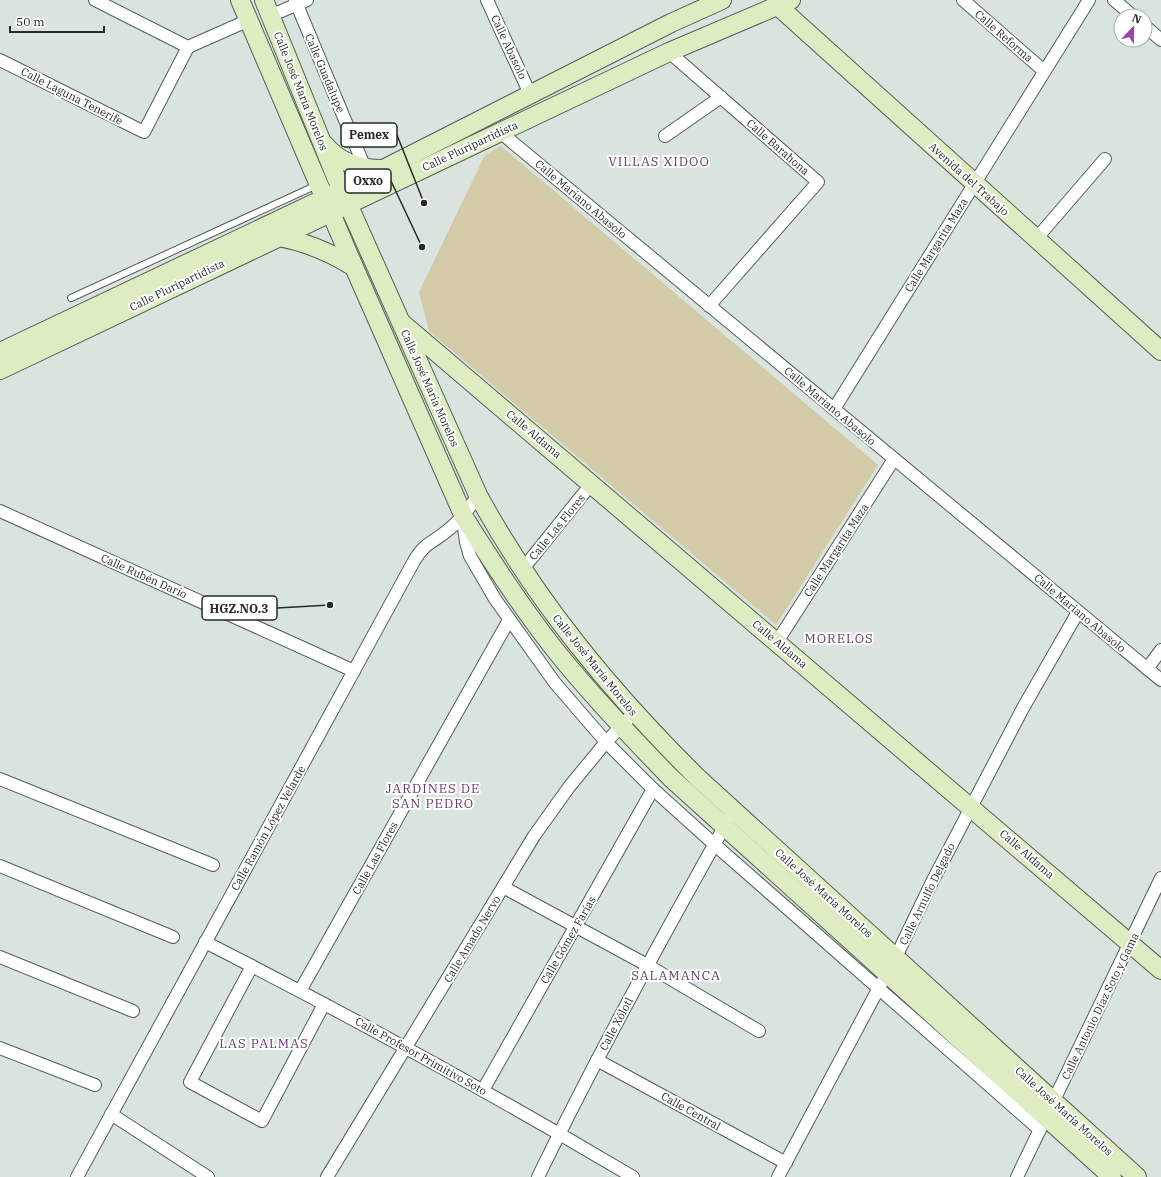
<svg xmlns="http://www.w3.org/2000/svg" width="1161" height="1177" viewBox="0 0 1161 1177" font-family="'IBM Plex Serif',serif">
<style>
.green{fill:#d3caa8}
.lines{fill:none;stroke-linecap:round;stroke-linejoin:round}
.lane-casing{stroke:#555e59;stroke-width:8}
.street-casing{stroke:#555e59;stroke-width:14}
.secondary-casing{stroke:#555e59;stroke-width:20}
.lane{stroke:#fff;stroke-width:6}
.street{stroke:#fff;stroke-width:12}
.secondary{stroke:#ddedc2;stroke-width:18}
.labels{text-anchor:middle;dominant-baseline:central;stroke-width:4;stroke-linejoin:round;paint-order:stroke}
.street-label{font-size:11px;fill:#262a28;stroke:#fff}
.quarter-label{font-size:13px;letter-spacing:1px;fill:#683a6f;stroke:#fff}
.leader{fill:none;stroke:#262a28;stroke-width:1.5}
.callout-dot{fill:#262a28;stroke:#fff;stroke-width:1.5}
.callout{fill:#fff;stroke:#262a28;stroke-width:1.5}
.callout-label{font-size:12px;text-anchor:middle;font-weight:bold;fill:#262a28}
</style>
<rect width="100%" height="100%" fill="#d9e4de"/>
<path class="green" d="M501,146L878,465L776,625L429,331L419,292L485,155Z"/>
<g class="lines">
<g class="lane-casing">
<path id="lane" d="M71,298L317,185"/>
</g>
<g class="street-casing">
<g id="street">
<path d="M95,0L188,47"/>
<path d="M295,0L365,168"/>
<path d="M487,0L530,94"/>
<path d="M963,0L1044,71"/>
<path d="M1114,0L1133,16"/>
<path d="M270,16L307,0"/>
<path d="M1145,26L1161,40"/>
<path d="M188,47L249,20"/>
<path d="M669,52L818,182L709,306"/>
<path d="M0,60L144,132L188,47"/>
<path d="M500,132L1161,680"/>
<path d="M665,136L721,97"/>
<path d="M1036,239L1105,159"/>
<path d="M834,409L1089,0"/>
<path d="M0,511L354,671"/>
<path d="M463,521L466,542L470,556L495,599L555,683L606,742L653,789L714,844L1040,1130"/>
<path d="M522,570L592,483"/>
<path d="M777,642L894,459"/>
<path d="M1147,669L1161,650"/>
<path d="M0,779L213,865"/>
<path d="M0,866L173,937"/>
<path d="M503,887L647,965L759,1031"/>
<path d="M205,942C350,1016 493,1094 633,1177"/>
<path d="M0,957L133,1011"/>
<path d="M893,963L932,882L1023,708L1078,612"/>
<path d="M252,966L190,1082L262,1121L324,1004"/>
<path d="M300,991L509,620"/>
<path d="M0,1048L95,1085"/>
<path d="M597,1060L786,1163"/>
<path d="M483,1090L653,789"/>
<path d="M111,1114L208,1177"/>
<path d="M77,1177L414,561C425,542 433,543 448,530C461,520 469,509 478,495"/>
<path d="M327,1177L534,836L569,787L606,742L634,713"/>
<path d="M538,1177C597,1056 662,938 728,820"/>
<path d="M778,1177L882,982"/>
<path d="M1017,1177L1161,878"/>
</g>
</g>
<g class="secondary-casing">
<g id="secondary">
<path d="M240,0L354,267L464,517C495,567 527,616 564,661C598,702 634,740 671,778L1112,1177"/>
<path d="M264,0L336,177L478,495C536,602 613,694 699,779L1137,1177"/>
<path d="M778,6L1161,351"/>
<path d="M325,145C339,162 360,169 382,169"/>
<path d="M278,237C306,242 330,252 354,267"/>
<path d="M402,323L1161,970"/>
<path d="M0,352L342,190L671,23L722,0"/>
<path d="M0,370L669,52L791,0"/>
</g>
</g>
<use href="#lane" class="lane"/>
<use href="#street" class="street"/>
<use href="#secondary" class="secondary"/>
</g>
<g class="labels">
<g class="street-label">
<text transform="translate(1004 36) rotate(41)">Calle Reforma</text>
<text transform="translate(509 47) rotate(65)">Calle Abasolo</text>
<text transform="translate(325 73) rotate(67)">Calle Guadalupe</text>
<text transform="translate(301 91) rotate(68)">Calle José María Morelos</text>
<text transform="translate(72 96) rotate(27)">Calle Laguna Tenerife</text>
<text transform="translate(470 146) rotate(-25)">Calle Pluripartidista</text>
<text transform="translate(778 147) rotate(41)">Calle Barahona</text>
<text transform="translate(969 179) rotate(42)">Avenida del Trabajo</text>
<text transform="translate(581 199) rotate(40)">Calle Mariano Abasolo</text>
<text transform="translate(936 245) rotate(-58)">Calle Margarita Maza</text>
<text transform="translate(177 285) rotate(-26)">Calle Pluripartidista</text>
<text transform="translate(430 388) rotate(66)">Calle José María Morelos</text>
<text transform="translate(830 406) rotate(40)">Calle Mariano Abasolo</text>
<text transform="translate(534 434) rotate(40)">Calle Aldama</text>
<text transform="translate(557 527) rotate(-51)">Calle Las Flores</text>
<text transform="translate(836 550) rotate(-57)">Calle Margarita Maza</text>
<text transform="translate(144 576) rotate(24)">Calle Rubén Darío</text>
<text transform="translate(1080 613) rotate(40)">Calle Mariano Abasolo</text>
<text transform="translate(780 644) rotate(40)">Calle Aldama</text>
<text transform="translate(595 665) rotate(51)">Calle José María Morelos</text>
<text transform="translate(268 828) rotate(-61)">Calle Ramón López Velarde</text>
<text transform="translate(1027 854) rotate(41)">Calle Aldama</text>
<text transform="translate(375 858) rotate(-61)">Calle Las Flores</text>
<text transform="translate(824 893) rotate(42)">Calle José María Morelos</text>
<text transform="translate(927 894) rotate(-64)">Calle Arnulfo Delgado</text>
<text transform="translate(472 939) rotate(-59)">Calle Amado Nervo</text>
<text transform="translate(568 940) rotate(-60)">Calle Gómez Farías</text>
<text transform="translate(1100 1006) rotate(-64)">Calle Antonio Díaz Soto y Gama</text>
<text transform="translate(616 1024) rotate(-62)">Calle Xólotl</text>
<text transform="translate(421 1056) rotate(29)">Calle Profesor Primitivo Soto</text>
<text transform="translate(691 1111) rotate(29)">Calle Central</text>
<text transform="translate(1064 1111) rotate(42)">Calle José María Morelos</text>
</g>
<g class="quarter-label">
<text x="659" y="161">VILLAS XIDOO</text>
<text x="839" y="638">MORELOS</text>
<text x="433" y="788">JARDINES DE<tspan x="433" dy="15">SAN PEDRO</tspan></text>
<text x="676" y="975">SALAMANCA</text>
<text x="264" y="1043">LAS PALMAS</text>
</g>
</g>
<path class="leader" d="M424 203L397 135M422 247L391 181M330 605L277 608"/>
<g class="callout-dot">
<circle cx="424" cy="203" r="4"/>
<circle cx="422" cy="247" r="4"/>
<circle cx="330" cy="605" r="4"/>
</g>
<g class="callout">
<rect x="341" y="123" width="56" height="24" rx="4"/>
<rect x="345" y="169" width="46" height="24" rx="4"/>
<rect x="202" y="596" width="75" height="24" rx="4"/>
</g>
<g class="callout-label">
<text x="369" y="139">Pemex</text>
<text x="368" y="185">Oxxo</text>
<text x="239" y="613">HGZ.NO.3</text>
</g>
<g transform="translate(1133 28) rotate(22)"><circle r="19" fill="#ffffff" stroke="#a8aaa9"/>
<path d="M0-3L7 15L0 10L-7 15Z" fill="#9d41ac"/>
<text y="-6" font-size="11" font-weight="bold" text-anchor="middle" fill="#262a28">N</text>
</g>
<path d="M10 26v6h94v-6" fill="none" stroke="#262a28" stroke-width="2"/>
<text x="16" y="26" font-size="12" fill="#262a28" stroke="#ffffff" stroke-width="3" paint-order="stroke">50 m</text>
</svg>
